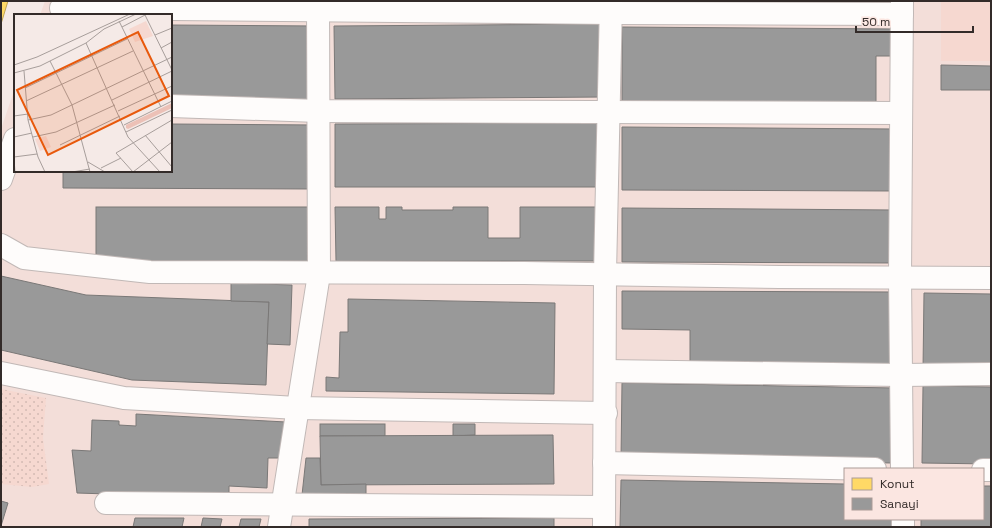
<svg xmlns="http://www.w3.org/2000/svg" width="992" height="528" viewBox="0 0 992 528" font-family="'Space Grotesk',sans-serif">
<style>
.built{fill:#f3ded9;fill-rule:evenodd}
.park{fill:url(#park-dots)}
.pitch{fill:#f6d8d0}
.homes{fill:#ffd966;stroke:#c2a554}
.industry{fill:#999;stroke:#7a7877}
.lines{fill:none;stroke-linecap:round;stroke-linejoin:round}
.minor-casing{stroke:#c1b8b6;stroke-width:24}
.minor{stroke:#fefcfb;stroke-width:22}
.inset-road{fill:none;stroke:#a79e9b;stroke-width:1}
.view{fill:#e8590c;fill-opacity:0.15;stroke:#e8590c;stroke-width:2}
.inset-edge{fill:none;stroke:#332b29;stroke-width:2}
</style>
<defs>
<pattern id="park-dots" width="8" height="8" patternUnits="userSpaceOnUse"><rect width="8" height="8" fill="#f6d8d0"/><path d="M2 2h.1M6 6h.1" fill="none" stroke="#d3bab3" stroke-width="1.8" stroke-linecap="round"/></pattern>
</defs>
<rect width="100%" height="100%" fill="#f5eae7"/>
<path class="built" d="M45,1H991V527H1V129L15,88V171H171V15H40ZM845,469H983V519H845Z"/>
<path class="park" d="M1,389L46,398L43,438L49,484L32,487L1,484Z"/>
<rect class="pitch" x="941" y="1" width="50" height="60"/>
<path class="homes" d="M1,1H8L1,24Z"/>
<g class="industry">
<path d="M659,1H708V7L659,6Z"/>
<path d="M708,1H742V8L708,7Z"/>
<path d="M742,1H775V9L742,8Z"/>
<rect x="775" y="1" width="32" height="8"/>
<path d="M841,1H870V11L840,10Z"/>
<path d="M603,24L604,97L335,99L334,26Z"/>
<path d="M171,25L316,26V102L171,101Z"/>
<path d="M622,27L894,29V56H876V104L622,103Z"/>
<path d="M941,65L991,66V90H941Z"/>
<path d="M604,123L605,187H335V124Z"/>
<path d="M171,124L316,125V189L63,188V171H171Z"/>
<path d="M622,127L894,129V191L622,190Z"/>
<rect x="96" y="207" width="222" height="54"/>
<path d="M335,207H379V219H386V207H402V210H453V207H488V238H520V207H605V261H336Z"/>
<path d="M622,208L894,210V263L622,262Z"/>
<path d="M1,276L86,295L269,302L266,385L132,380L1,350Z"/>
<path d="M231,283L292,285L290,345L267,344L269,302L231,301Z"/>
<path d="M622,291L894,292L893,366L690,365V330L622,329Z"/>
<path d="M924,293L991,294V370L923,369Z"/>
<path d="M348,299L555,303L554,394L326,391V377L339,378L340,332H348Z"/>
<path d="M622,383L894,388L893,463L621,459Z"/>
<path d="M923,386L991,387V464L922,463Z"/>
<path d="M136,414L286,422L285,458H268L267,488L229,486V498L77,493L72,450L91,451L92,420L119,421V425L136,426Z"/>
<rect x="320" y="424" width="65" height="12"/>
<path d="M453,424H475V435L453,436Z"/>
<path d="M553,435L554,484L321,485L320,436Z"/>
<path d="M306,458H320L321,485L366,484V495H302Z"/>
<path d="M621,480L845,484V519H892V527H620Z"/>
<path d="M983,486H991V527H921V519H983Z"/>
<path d="M1,501L8,503L1,526Z"/>
<path d="M135,518H184L182,527H133Z"/>
<path d="M203,518L222,519L220,527H201Z"/>
<path d="M554,518V527H309V519Z"/>
<path d="M241,519H261L259,527H239Z"/>
</g>
<g class="lines">
<g class="minor-casing">
<g id="minor">
<path d="M61,8L611,13L902,14"/>
<path d="M171,106L319,111L901,113"/>
<path d="M1,179L15,139"/>
<path d="M1,245L24,258L150,272L524,273L780,277L991,278"/>
<path d="M605,371L901,375L991,374"/>
<path d="M1,373L124,398L297,408L606,413"/>
<path d="M604,463L875,469"/>
<path d="M902,469L900,277L902,1"/>
<path d="M983,470H991"/>
<path d="M106,503L604,507"/>
<path d="M903,519V527"/>
<path d="M279,527L319,274L318,1"/>
<path d="M604,527L605,274L611,1"/>
</g>
</g>
<use href="#minor" class="minor"/>
</g>
<g transform="translate(14 14)">
<rect width="158" height="158" fill="#f5eae7"/>
<path d="M158,89V94L114,115L112,114V111Z" fill="#ecc1b7"/>
<path d="M32,122L37,133L26,137L21,125Z" fill="#f6d8d0"/>
<path d="M132,7L139,22L121,28L115,15Z" fill="#f6d8d0"/>
<path class="inset-road" d="M131,1L158,56M105,7L147,93M108,13L133,0M141,21L158,14M72,29L114,123L146,158M147,34L158,28M36,47L58,91L76,158M0,51L23,43L116,0M10,57L14,106L24,143L31,158M0,59L26,52L72,29L90,15L122,0M11,74L113,25M98,86L158,57M12,87L119,37M104,97L158,72M0,102L14,100M14,106L37,101L158,43M110,111L158,87M112,118L158,96M131,121L158,153M0,123L18,119M19,123L42,118L101,91M46,131L106,102M0,143L23,140M0,145L1,158M74,148L91,158M87,154L107,144M58,158L76,155M119,158L102,139L158,106M119,158L158,128"/>
<path class="view" d="M124,18L155,82L34,141L3,76Z"/>
<rect width="158" height="158" class="inset-edge"/>
</g>
<rect width="992" height="528" fill="none" stroke="#332b29" stroke-width="4"/>
<rect x="844" y="468" width="140" height="52" fill="#fbe6e1" stroke="#ab9b97"/>
<rect x="852" y="478" width="20" height="12" fill="#ffd966" stroke="#ab9b97"/>
<text x="880" y="488" font-size="12" fill="#332b29">Konut</text>
<rect x="852" y="498" width="20" height="12" fill="#999999" stroke="#ab9b97"/>
<text x="880" y="508" font-size="12" fill="#332b29">Sanayi</text>
<path d="M856 26v6h117v-6" fill="none" stroke="#332b29" stroke-width="2"/>
<text x="862" y="26" font-size="12" fill="#332b29" stroke="#fbe6e1" stroke-width="3" paint-order="stroke">50 m</text>
</svg>
